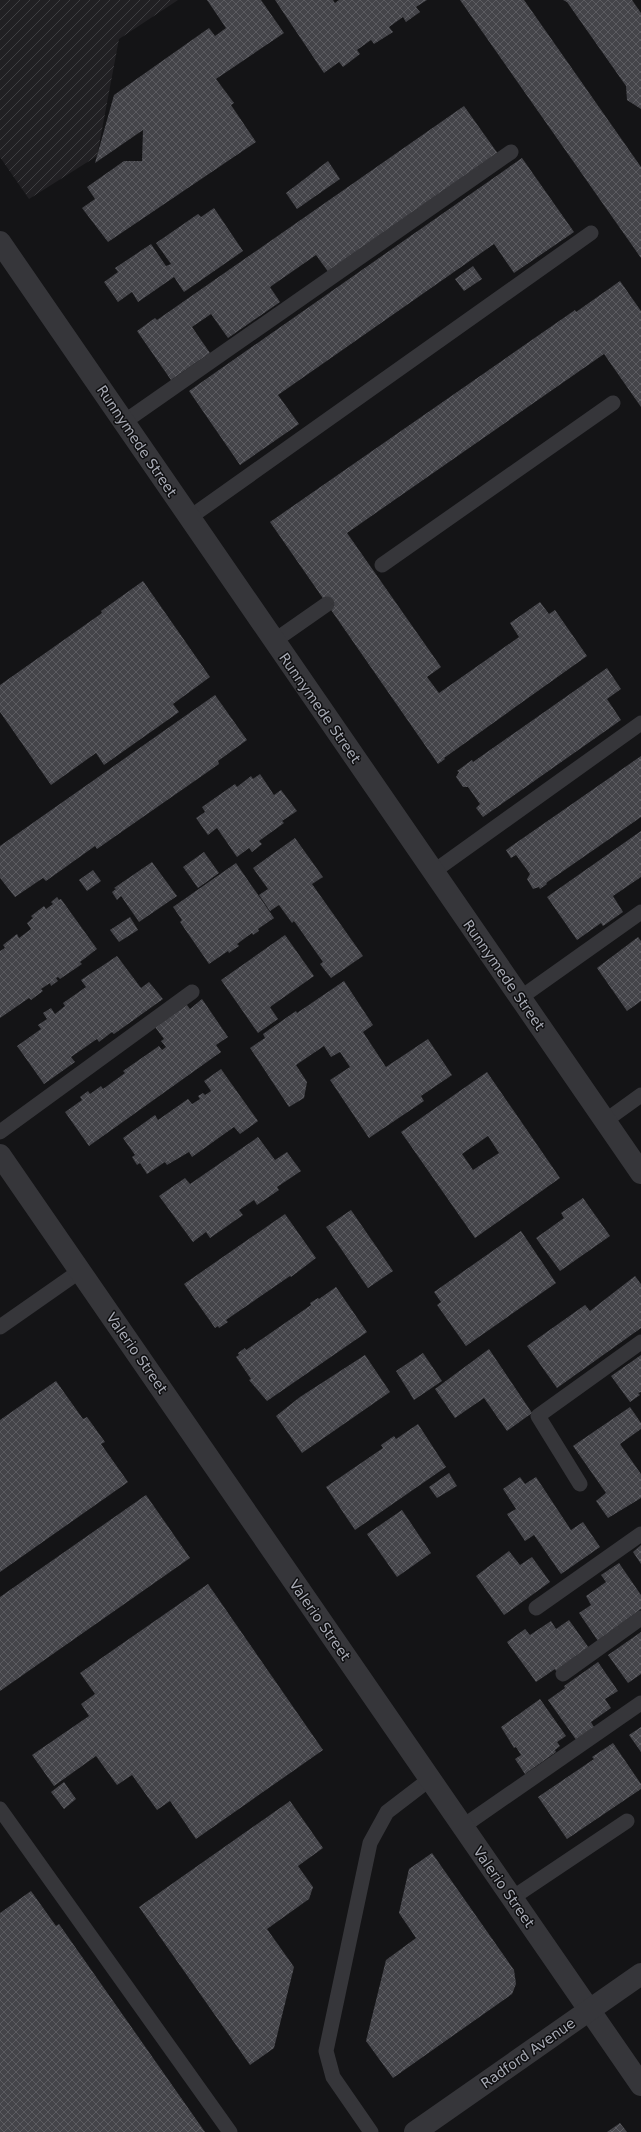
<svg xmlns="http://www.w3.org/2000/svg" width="641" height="2132" viewBox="0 0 641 2132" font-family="'DejaVu Sans',sans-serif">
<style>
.industrial{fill:url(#industrial-furrows)}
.building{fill:url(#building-cross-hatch);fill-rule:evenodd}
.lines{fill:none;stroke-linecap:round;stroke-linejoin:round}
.service{stroke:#36363a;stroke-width:15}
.minor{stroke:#36363a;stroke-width:22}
.labels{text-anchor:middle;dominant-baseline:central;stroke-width:3;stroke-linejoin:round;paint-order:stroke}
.street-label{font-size:14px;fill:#a8abb5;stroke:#0f0f11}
</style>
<defs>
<pattern id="industrial-furrows" width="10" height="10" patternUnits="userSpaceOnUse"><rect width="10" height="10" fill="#212023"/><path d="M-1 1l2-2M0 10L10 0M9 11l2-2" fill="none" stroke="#3e3e41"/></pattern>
<pattern id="building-cross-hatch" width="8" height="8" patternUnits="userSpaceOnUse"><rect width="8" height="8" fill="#444449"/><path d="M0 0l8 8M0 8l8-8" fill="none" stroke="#5c5c61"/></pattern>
</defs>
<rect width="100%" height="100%" fill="#141416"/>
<path class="industrial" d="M0,0H178L119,39L97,156L29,199L0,157Z"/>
<g class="building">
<path d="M207,0H261L284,33L216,79L234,103L231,105L256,142L108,242L82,208L95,199L87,187L124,161H142L143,130L95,163L114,95L209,28L215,36L226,28Z"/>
<path d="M275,0H333L335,3L339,0H427L416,7L420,12L406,22L403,17L389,27L393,32L374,44L371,40L357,50L360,54L343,67L339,62L324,73Z"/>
<path d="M460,0H524L641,167V258Z"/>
<path d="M563,0H632L641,13V109L627,100L626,86L567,2Z"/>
<path d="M464,106L501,158L329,273L316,255L270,287L280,302L228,338L211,314L192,327L210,353L171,380L137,331L155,318L157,320Z"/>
<path d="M522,158L574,232L514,273L494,244L278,395L299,424L240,465L189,391Z"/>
<path d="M328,161L340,179L297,209L286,193Z"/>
<path d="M214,208L243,251L184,292L174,277L138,302L132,292L118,302L104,282L118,272L115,268L151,244L166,266L171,264L156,243L198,214L201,217Z"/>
<path d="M473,266L482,279L464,291L455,279Z"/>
<path d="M620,281L641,311V407L604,354L347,533L441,667L427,677L439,693L519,637L510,623L540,602L549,614L555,610L587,656L444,758L445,759L438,764L270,522L575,310L576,312Z"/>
<path d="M143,581L210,677L173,704L179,712L104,765L96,753L51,785L0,712V685L102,613L101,611Z"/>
<path d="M607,668L621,689L607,699L621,720L483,817L476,808L480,804L468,787H463L456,777L459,772L457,771L472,760L473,762Z"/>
<path d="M215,695L247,740L218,761L219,764L97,849L95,846L46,881L43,878L15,897L0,878V846Z"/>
<path d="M641,756V817L546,883L547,884L540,889L539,887L533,889L527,879L530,874L516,855L511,858L506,850Z"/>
<path d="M260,774L274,795L281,790L297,811L282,821L284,823L259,841L262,844L252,852L249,848L237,857L217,828L208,835L196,818L205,812L202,807L235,784L237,787L251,776L253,779Z"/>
<path d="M641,831V877L613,896L623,912L603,926L601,923L577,940L547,897Z"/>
<path d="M295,838L323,877L312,884L363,956L331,978L320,964L323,962L294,921L292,923L279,905L270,911L259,895L268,889L253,868Z"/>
<path d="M204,852L219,873L198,888L183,867Z"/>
<path d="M152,862L177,896L139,922L121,896L117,900L112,892L116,889L114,888Z"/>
<path d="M236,863L274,918L258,929L259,931L253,935L252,933L237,944L239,946L229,953L228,951L209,964L180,922L182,920L173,907Z"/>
<path d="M93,870L101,881L87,891L79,880Z"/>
<path d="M57,897L59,900L61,899L97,949L80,962L82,964L60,979L58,977L56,978L58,981L51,986L50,983L41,989L43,991L31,1000L29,998L0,1018V951L5,948L3,945L17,934L19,938L31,929L27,923L33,918L31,916L44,906L46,909L53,904L51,902Z"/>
<path d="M130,917L138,930L119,942L110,930Z"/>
<path d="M285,935L314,976L270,1007L278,1019L258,1033L221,980Z"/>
<path d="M638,937L641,941V1001L627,1011L597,968Z"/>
<path d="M117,956L141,988L149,982L163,999L114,1034L112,1032L99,1042L97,1039L71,1057L75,1062L44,1084L17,1046L41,1029L38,1025L47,1019L43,1013L51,1008L55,1014L65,1006L63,1003L86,987L81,980Z"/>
<path d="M344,981L373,1025L363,1032L386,1067L428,1039L452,1075L421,1096L424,1101L369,1138L330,1080L350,1067L340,1052L331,1057L324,1046L296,1065L307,1082L304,1098L289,1107L250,1048L265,1038L263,1034L296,1011L297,1013Z"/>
<path d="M202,999L228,1037L216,1045L221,1052L89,1146L65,1112L82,1100L80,1097L88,1091L90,1094L101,1086L103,1089L125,1073L123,1071L159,1046L162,1050L166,1047L161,1041L164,1039L155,1027L187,1005L190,1009Z"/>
<path d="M221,1069L258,1121L240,1134L234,1127L192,1157L189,1152L167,1165L165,1162L147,1174L140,1163L137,1165L132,1157L135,1155L123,1138L155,1115L158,1120L188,1099L192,1104L200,1099L198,1096L203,1093L205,1095L211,1091L204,1081Z"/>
<path d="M487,1072L560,1178L475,1238L401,1132ZM488,1136L499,1153L473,1170L462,1154Z"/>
<path d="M258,1137L275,1160L287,1152L301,1171L277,1187L279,1190L257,1205L254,1200L239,1210L243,1215L210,1238L206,1232L193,1242L159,1196L185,1178L190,1184Z"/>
<path d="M583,1198L610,1236L560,1271L536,1238L564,1218L561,1213Z"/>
<path d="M351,1210L393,1271L368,1288L326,1227Z"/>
<path d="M285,1214L316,1258L291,1277L290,1276L226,1320L228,1322L219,1328L218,1326L215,1328L184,1284Z"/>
<path d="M521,1231L556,1283L466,1346L437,1305L441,1302L434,1292Z"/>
<path d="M635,1276L641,1284V1328L557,1388L527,1346L585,1305L590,1311Z"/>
<path d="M336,1287L367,1332L267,1401L249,1380L251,1379L236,1357L239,1355L238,1353L245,1348L246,1350L311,1305L310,1303L318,1298L319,1299Z"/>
<path d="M489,1349L532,1413L507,1431L484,1398L455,1418L435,1389Z"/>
<path d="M423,1353L442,1381L414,1400L396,1371Z"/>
<path d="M365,1355L390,1392L302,1453L276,1416L300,1397Z"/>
<path d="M641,1355V1392L638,1393L640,1395L630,1402L611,1376Z"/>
<path d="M56,1381L83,1419L87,1417L105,1442L101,1444L128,1482L0,1572V1420Z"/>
<path d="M630,1407L641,1423V1429L620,1444L641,1474V1498L608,1518L596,1501L606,1493L573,1446Z"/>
<path d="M418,1424L446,1467L355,1530L326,1487L383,1448L381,1445L394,1436L396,1439Z"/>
<path d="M449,1473L457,1486L437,1498L429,1487Z"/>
<path d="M520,1477L525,1484L536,1477L571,1530L583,1522L600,1547L561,1574L534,1535L525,1541L507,1514L516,1509L503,1489Z"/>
<path d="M146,1495L190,1558L0,1691V1597Z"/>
<path d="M402,1510L431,1553L397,1577L367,1534Z"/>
<path d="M641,1545V1564L633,1552Z"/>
<path d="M509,1551L520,1565L532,1557L550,1582L504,1615L476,1576Z"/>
<path d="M619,1563L641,1595V1609L598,1641L579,1613L591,1605L586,1596L606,1582L601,1575Z"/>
<path d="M208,1584L323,1750L196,1839L170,1801L157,1810L132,1775L117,1785L96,1756L54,1786L32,1755L89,1716L81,1704L95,1694L80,1673Z"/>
<path d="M569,1620L589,1648L556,1671L555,1669L536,1682L507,1642L525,1629L530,1635L551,1621L556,1629Z"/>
<path d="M641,1632V1674L628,1683L608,1655Z"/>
<path d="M598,1662L618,1691L605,1699L611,1708L591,1722L595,1729L577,1741L548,1700L565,1688L564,1686Z"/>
<path d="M540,1699L566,1736L557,1742L560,1746L555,1750L556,1752L525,1774L515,1759L521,1755L516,1747L514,1748L501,1727Z"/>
<path d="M641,1727V1752L629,1735Z"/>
<path d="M613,1743L641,1784V1789L567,1839L538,1797L594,1759L592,1757Z"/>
<path d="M64,1782L76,1799L64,1809L51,1792Z"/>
<path d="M290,1801L323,1848L298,1866L313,1887L309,1899L267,1929L294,1967L274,2048L250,2065L139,1907Z"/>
<path d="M432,1853L514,1970L516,1984L512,1994L393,2078L366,2041L386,1960L416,1938L399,1913L409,1869Z"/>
<path d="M31,1891L56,1926L59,1924L205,2132H0V1913Z"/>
<path d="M620,2123L627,2132H607Z"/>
</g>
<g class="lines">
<g class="service">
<path d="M124,422L511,152"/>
<path d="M189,518L591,233"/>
<path d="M382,565L613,403"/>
<path d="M274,641L327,604"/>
<path d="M433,872L641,723"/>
<path d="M520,998L641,912"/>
<path d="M605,1121L641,1095"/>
<path d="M0,1132L192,992"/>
<path d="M0,1327L80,1271"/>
<path d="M580,1484L538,1416L641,1342"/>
<path d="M536,1608L641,1534"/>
<path d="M563,1674L641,1618"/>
<path d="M0,1809L230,2132"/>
<path d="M462,1827L641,1703"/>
<path d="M512,1898L627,1821"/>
<path d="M371,2132L333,2077L326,2051L370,1843L387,1812L430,1779"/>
</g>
<g class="minor">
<path d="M0,242L641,1173"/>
<path d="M0,1155L641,2085"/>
<path d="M415,2132L641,1974"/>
</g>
</g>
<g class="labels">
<g class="street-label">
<text transform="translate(137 441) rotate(56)">Runnymede Street</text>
<text transform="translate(320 708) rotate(55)">Runnymede Street</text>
<text transform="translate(504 975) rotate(55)">Runnymede Street</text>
<text transform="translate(137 1353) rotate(55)">Valerio Street</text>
<text transform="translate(320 1620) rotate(55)">Valerio Street</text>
<text transform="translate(504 1887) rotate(55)">Valerio Street</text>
<text transform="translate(528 2053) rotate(-35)">Radford Avenue</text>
</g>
</g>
</svg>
